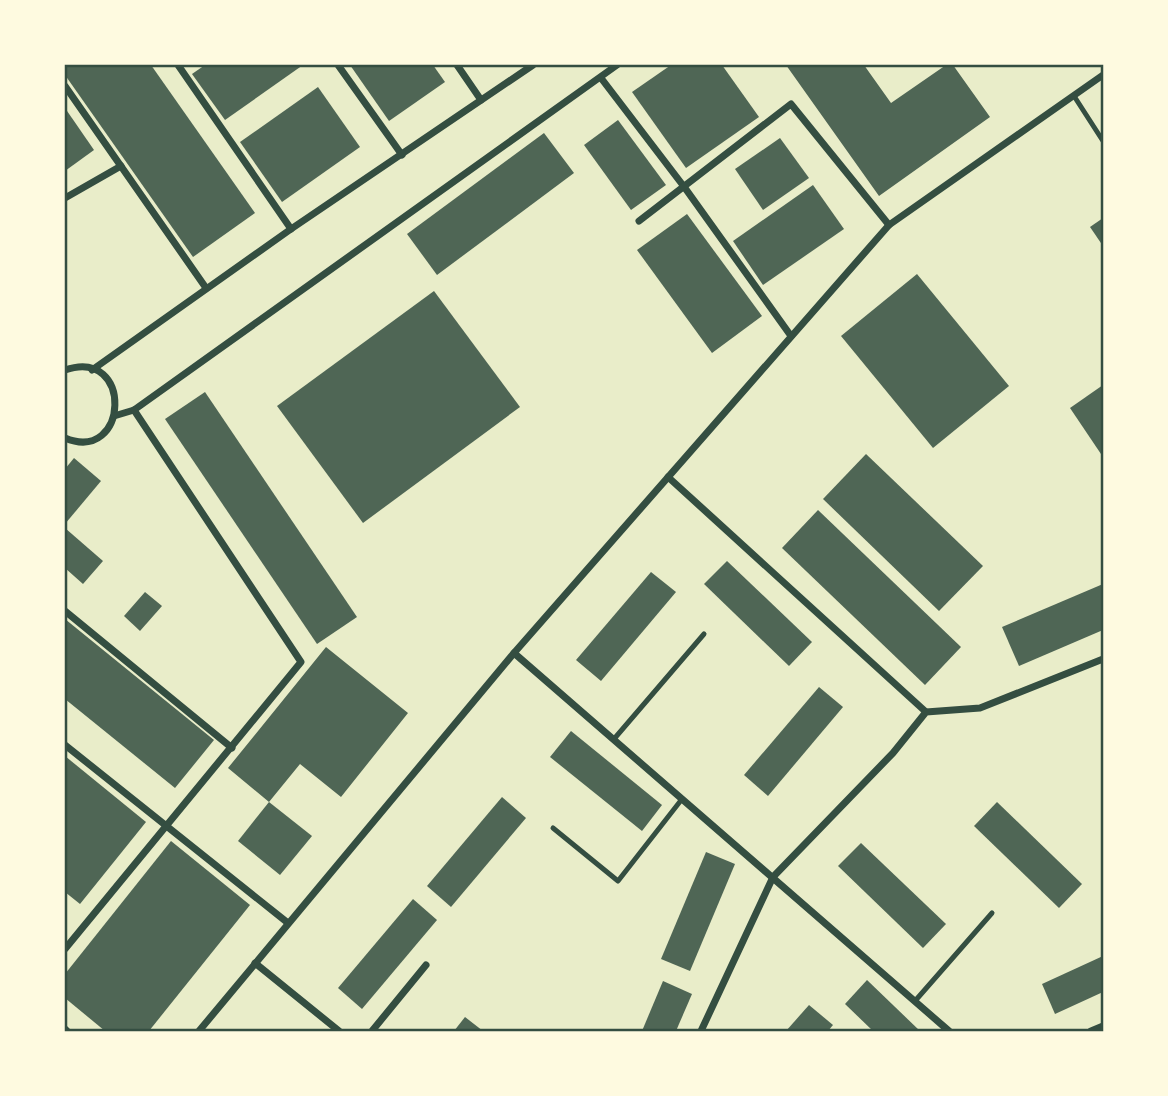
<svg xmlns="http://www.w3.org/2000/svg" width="1168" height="1096" viewBox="0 0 1168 1096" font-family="Spectral,serif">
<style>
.building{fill:#4f6655}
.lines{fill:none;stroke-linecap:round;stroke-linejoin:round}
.service{stroke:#344e41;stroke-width:5}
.minor{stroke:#344e41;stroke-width:7}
.neatline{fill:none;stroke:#344e41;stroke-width:2.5}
</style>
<rect width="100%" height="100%" fill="#e9edc9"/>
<g class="building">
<path d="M65,65H151L255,213L193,257L65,75Z"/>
<path d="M205,65H303L225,120L192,74Z"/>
<path d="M350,65H433L445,82L389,121Z"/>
<path d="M671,65H722L759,117L686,168L632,92Z"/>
<path d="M786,65H864L891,103L946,65H953L990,117L879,196Z"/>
<path d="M318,87L360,147L282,202L240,142Z"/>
<path d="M65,108L94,150L65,171Z"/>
<path d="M618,120L666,185L631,210L584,145Z"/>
<path d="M544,133L574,173L437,275L407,234Z"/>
<path d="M780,138L809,178L763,210L735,169Z"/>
<path d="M813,185L844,229L763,285L733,241Z"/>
<path d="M687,214L762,316L712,353L637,250Z"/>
<path d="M1103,218V246L1090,227Z"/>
<path d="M917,274L1009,386L933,448L841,336Z"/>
<path d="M434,291L520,407L363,523L277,406Z"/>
<path d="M1103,385V457L1070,408Z"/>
<path d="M205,392L357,617L317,644L165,419Z"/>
<path d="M866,454L983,566L939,611L823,499Z"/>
<path d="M74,458L101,481L65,524V469Z"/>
<path d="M818,510L961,647L925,685L782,548Z"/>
<path d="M65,528L103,561L83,584L65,568Z"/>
<path d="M727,561L812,642L789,666L704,584Z"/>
<path d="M651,572L676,592L601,681L576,660Z"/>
<path d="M1103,584V630L1019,666L1002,627Z"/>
<path d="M145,592L162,606L140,631L124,616Z"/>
<path d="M65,619L214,740L175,788L65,699Z"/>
<path d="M326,647L408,713L341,797L300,764L269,802L228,768Z"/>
<path d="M819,687L843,707L768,796L744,775Z"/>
<path d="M571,731L662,805L642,831L550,757Z"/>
<path d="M65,756L146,822L80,904L65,892Z"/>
<path d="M502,797L526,818L451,907L427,886Z"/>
<path d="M269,802L312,836L280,875L238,841Z"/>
<path d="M997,802L1082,884L1059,908L974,826Z"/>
<path d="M171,841L250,905L149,1031H105L65,998V974Z"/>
<path d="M861,843L946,924L923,948L838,866Z"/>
<path d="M706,852L735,864L690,971L661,959Z"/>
<path d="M413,899L437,920L362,1009L338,988Z"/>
<path d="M1103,956V992L1055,1014L1042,984Z"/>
<path d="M867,980L920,1031H873L845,1004Z"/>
<path d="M663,981L692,994L676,1031H642Z"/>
<path d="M809,1005L833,1025L828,1031H786Z"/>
<path d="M465,1017L483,1031H454Z"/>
</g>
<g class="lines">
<g class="service">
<path d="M1074,96L1103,141"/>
<path d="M614,739L704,634"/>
<path d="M553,828L618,881L682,799"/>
<path d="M915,1001L992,913"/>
</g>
<g class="minor">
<path d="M178,65L291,229"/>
<path d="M338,65L402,155"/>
<path d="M457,65L481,100"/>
<path d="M601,78L685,188L791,336"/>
<path d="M65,86L206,288"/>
<path d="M65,198L121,166"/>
<path d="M639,221L791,104L889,225"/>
<path d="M65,370C134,346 129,465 65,438"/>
<path d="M92,370L291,229L533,65"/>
<path d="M114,416L134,410L617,65"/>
<path d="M668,477L926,712"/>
<path d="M65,611L232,748"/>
<path d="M514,653L949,1031"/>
<path d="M65,745L288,923"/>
<path d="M65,949L301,662L134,410"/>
<path d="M255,963L339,1031"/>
<path d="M65,1029L67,1031"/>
<path d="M199,1031L514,653L889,225L1103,75"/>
<path d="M372,1031L426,965"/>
<path d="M701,1031L773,877L893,753L926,712L980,708L1103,659"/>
<path d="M1091,1031L1103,1026"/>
</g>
</g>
<rect width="1168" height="1096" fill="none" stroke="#fefae0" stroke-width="133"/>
<rect x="66" y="66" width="1036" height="964" class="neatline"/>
</svg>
